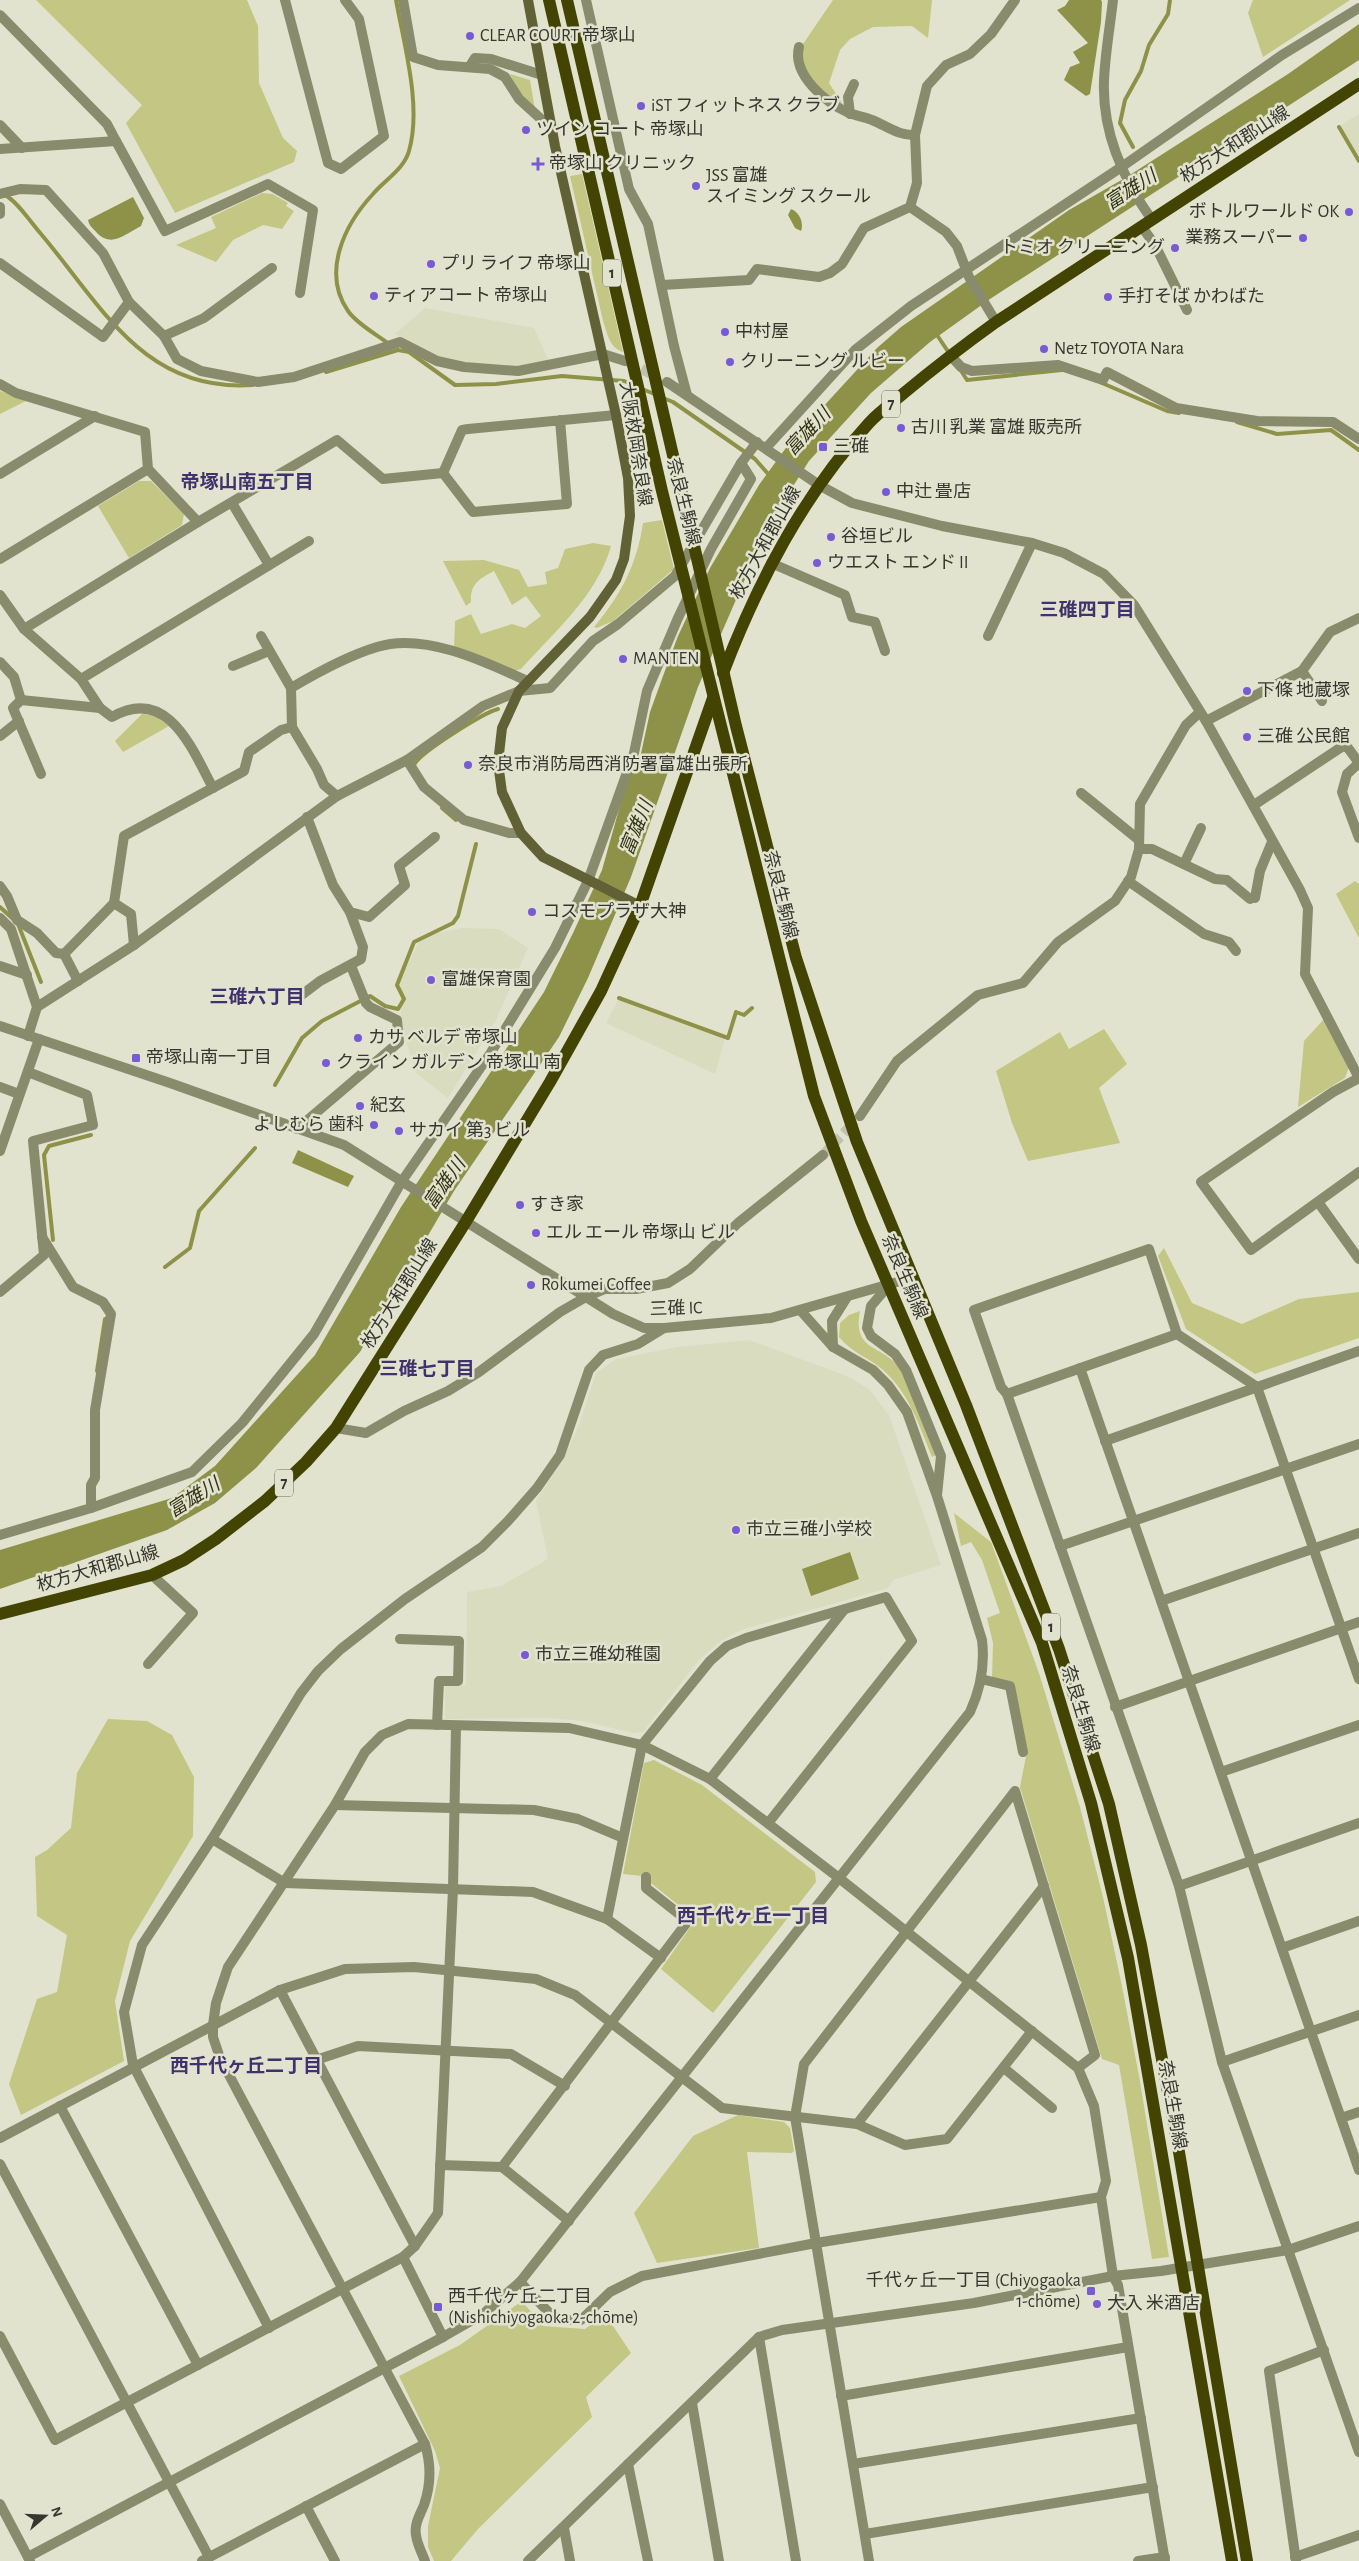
<svg xmlns="http://www.w3.org/2000/svg" width="1359" height="2561" viewBox="0 0 1359 2561" font-family="'Alegreya Sans','Noto Sans JP',sans-serif">
<style>
.built{fill:#d9dcbf}
.green{fill:#c3c783}
.water{fill:#8e9249}
.lines{fill:none;stroke-linecap:round;stroke-linejoin:round}
.stream{stroke:#8e9249;stroke-width:4}
.minor-tunnel{stroke:#c0c1af;stroke-width:10;stroke-dasharray:10 5;stroke-linecap:butt}
.tertiary-tunnel{stroke:#c0c1af;stroke-width:10;stroke-dasharray:10 5;stroke-linecap:butt}
.minor{stroke:#898b6d;stroke-width:10}
.tertiary{stroke:#898b6d;stroke-width:10}
.secondary{stroke:#606235;stroke-width:10}
.primary{stroke:#434401;stroke-width:12}
.poi-dot{fill:#785ad4;stroke:#e2e3cf;stroke-width:2}
.labels{text-anchor:middle;dominant-baseline:central;stroke-width:5;stroke-linejoin:round;paint-order:stroke}
.shield{fill:#e2e3cf;stroke:#6a6b5f;stroke-width:1}
.shield-label{font-size:16px;font-weight:bold;fill:#37372f}
.poi-label{font-size:18px;fill:#37372f;stroke:#e2e3cf;text-anchor:start}
.street-label{font-size:18px;fill:#37372f;stroke:#e2e3cf}
.water-label{font-size:19px;font-style:italic;fill:#323413;stroke:#e2e3cf}
.neighbourhood-label{font-size:19px;font-weight:bold;fill:#3f326d;stroke:#e2e3cf}
</style>
<rect width="100%" height="100%" fill="#e2e3cf"/>
<g class="built">
<path d="M1359,114V156L1340,126Z"/>
<path d="M425,308L534,328L549,361L513,367L454,361L436,356L395,334Z"/>
<path d="M462,928L499,929L528,948L496,1020L448,1098L416,1073L401,1024L400,980L422,936Z"/>
<path d="M618,1000L725,1038L715,1074L606,1023Z"/>
<path d="M749,1340L847,1376L869,1389L889,1415L941,1565L893,1580L888,1588L744,1629L721,1641L699,1660L643,1732L633,1733L583,1721L546,1718L445,1719V1686L466,1685L467,1592L501,1586L548,1559L536,1501L565,1456L579,1425L596,1373L616,1359L677,1347Z"/>
</g>
<g class="green">
<path d="M36,0H247L258,26L259,83L283,138L297,151L294,162L175,213L126,123L142,105Z"/>
<path d="M833,0H932L928,38L912,26L873,27L850,39L840,50L829,83L845,108L819,89L803,69L801,47Z"/>
<path d="M1253,0H1350L1263,57L1248,13Z"/>
<path d="M510,74L530,80L535,110L519,93Z"/>
<path d="M582,174L623,352C609,347 608,335 603,321L570,176Z"/>
<path d="M262,193L273,194L288,203L286,206L294,211L282,229L263,225L233,240L216,262L176,245L216,228L211,217Z"/>
<path d="M0,391L26,401L0,414Z"/>
<path d="M139,481H151L184,514L182,525L129,558L98,506Z"/>
<path d="M662,520L674,569L613,621L597,628L594,627C621,595 637,564 643,523Z"/>
<path d="M593,543L611,546C597,596 554,632 521,669L515,671L454,649L455,621L471,614L481,634L512,624L525,628L541,616L526,596L512,605L494,571C479,579 470,584 471,602L466,606L443,561L484,560L519,570L528,587L547,584L545,572L558,568L565,549Z"/>
<path d="M142,714L156,715L169,726L123,752L115,741Z"/>
<path d="M1355,881L1359,884V938L1336,894Z"/>
<path d="M1325,1018L1349,1067L1345,1078L1298,1107L1304,1041Z"/>
<path d="M1104,1029L1127,1064L1099,1088L1120,1143L1028,1161L1012,1123L996,1071L1060,1032L1069,1049Z"/>
<path d="M1164,1248L1192,1303L1242,1324L1299,1299L1359,1292V1338L1255,1374L1186,1329L1158,1256Z"/>
<path d="M860,1311C852,1353 884,1344 900,1369C914,1391 926,1430 936,1455L932,1457C919,1425 909,1393 883,1370C868,1357 852,1353 839,1337L840,1323L849,1315Z"/>
<path d="M954,1513L991,1542L1039,1673L1080,1807L1103,1897L1122,1986L1139,2076L1169,2257L1152,2259L1119,2065L1102,2059L1020,1787L1027,1751L1013,1682L992,1678L993,1643L987,1618L1000,1613L982,1560L971,1542L961,1546Z"/>
<path d="M108,1719L147,1721L172,1735L194,1777L193,1836L130,1941L115,2001L124,2061L21,2115L9,2084L37,1999L57,1992L67,1935L37,1916L35,1857L47,1850L71,1828L77,1773Z"/>
<path d="M654,1760L702,1785L815,1872L816,1882L713,2013L661,1969L696,1919L642,1876L623,1874L644,1763Z"/>
<path d="M738,2115L784,2122L790,2128L794,2151L792,2153L747,2152L759,2248L657,2263L634,2213L693,2136Z"/>
<path d="M522,2301L543,2326L585,2329L605,2314L631,2353L586,2397L592,2417L478,2529L451,2561H434L428,2547V2526L440,2468L435,2451L399,2376L460,2345Z"/>
</g>
<g class="water">
<path d="M1069,0H1101L1102,2L1101,22L1090,94L1086,96L1064,80L1070,67L1080,63L1073,52L1088,43L1057,10L1065,6Z"/>
<path d="M1359,24V60L990,299L930,342L871,393L809,461L783,502L752,563L698,687L631,877L588,978L559,1037L454,1191L360,1352L256,1468L215,1503L167,1530L0,1589V1550L172,1498L215,1466L315,1355L401,1207L544,992L573,933L602,870L628,777L640,758L650,712L663,676L678,636L710,568L759,485L788,445L877,348L901,327L1069,210L1125,178L1288,74Z"/>
<path d="M133,197L144,218L141,226C125,234 112,248 97,233C93,228 89,226 88,220Z"/>
<path d="M791,209C800,212 804,224 801,231L795,228L788,215Z"/>
<path d="M298,1150L354,1176L348,1187L292,1163Z"/>
<path d="M850,1552L859,1579L811,1596L802,1569Z"/>
</g>
<g class="lines">
<g class="stream">
<path d="M1339,127L1359,161"/>
<path d="M1133,147L1120,123L1125,100L1141,71L1149,45L1168,14L1170,0"/>
<path d="M5,195C18,202 31,223 41,234C102,306 144,393 253,385"/>
<path d="M935,332L949,353"/>
<path d="M389,344C376,334 357,324 348,311C321,272 345,224 373,194C385,180 404,169 409,151C422,106 404,45 396,0"/>
<path d="M960,369L967,380L1062,370"/>
<path d="M326,372L398,350L409,352L455,385L496,384L562,376L624,381L634,385"/>
<path d="M1102,383L1167,411L1179,413"/>
<path d="M642,389L657,395"/>
<path d="M663,398L673,402L755,459L770,476"/>
<path d="M1237,422L1277,434L1331,430L1359,450"/>
<path d="M414,765C419,753 483,713 498,709"/>
<path d="M442,808L456,820"/>
<path d="M0,907L13,919"/>
<path d="M18,924L41,982"/>
<path d="M619,998L728,1038L736,1012L744,1015L752,1008"/>
<path d="M275,1085L302,1038L322,1021L370,996L385,1006L398,1009L404,999L397,985L414,942L453,923L458,916L476,844"/>
<path d="M53,1240L44,1155L49,1146L91,1135"/>
<path d="M165,1267L190,1248L199,1211L255,1148"/>
<path d="M97,1371L105,1319"/>
</g>
<path class="minor-tunnel" d="M823,1155L855,1121"/>
<path class="tertiary-tunnel" d="M628,362L657,377"/>
<g class="minor">
<path d="M285,0L328,163L341,169L384,136L359,19L345,0"/>
<path d="M403,0L413,57L438,65L490,69L505,77L519,99L552,129"/>
<path d="M586,0L629,189L648,224L674,346L687,395"/>
<path d="M1113,0C1110,27 1105,54 1104,81C1102,132 1123,179 1152,220"/>
<path d="M0,15L107,124L116,141"/>
<path d="M799,47C792,75 826,103 849,113C857,116 865,117 872,120C887,126 899,136 915,135"/>
<path d="M470,66L475,58L491,59L542,75"/>
<path d="M850,114L848,97L854,84"/>
<path d="M0,125L22,148"/>
<path d="M0,149L116,141L165,231L268,184L313,210L300,293"/>
<path d="M0,194L20,189L46,190L103,253L129,302L164,336L177,359L201,371L258,382L294,377L400,342L437,361L464,367L518,371L603,354"/>
<path d="M0,207V214"/>
<path d="M910,207L946,232L957,246L969,277L996,322"/>
<path d="M1142,227L1155,245L1187,310"/>
<path d="M0,263L103,337L129,302"/>
<path d="M662,285L749,280L757,269L819,277L830,273L842,264L864,228L910,207L917,183L915,135L927,86L946,65L970,54L991,34L1015,0"/>
<path d="M164,336L204,318L272,268"/>
<path d="M950,355L961,367L972,371L1058,365L1103,380L1107,372L1176,408L1257,421L1333,422L1359,439"/>
<path d="M0,384L16,393L145,432L148,469L198,522"/>
<path d="M560,420L567,504L473,512L443,473L462,430L468,429L616,415"/>
<path d="M766,448L855,350L911,306L1120,168L1282,55L1359,8"/>
<path d="M0,474L95,416"/>
<path d="M819,485L852,503L942,526L1032,543L1064,553L1104,574L1134,605L1157,642L1206,721L1300,890L1308,908L1305,974L1359,1078"/>
<path d="M232,503L269,565"/>
<path d="M0,559L148,469"/>
<path d="M771,563L845,595L852,617L875,622L885,651"/>
<path d="M0,595L24,629L81,679L100,708L21,700"/>
<path d="M24,629L198,522L337,440L383,479L443,473"/>
<path d="M261,636L291,688"/>
<path d="M988,636L1032,543"/>
<path d="M0,662L14,677L21,700L13,708L41,774"/>
<path d="M233,666L269,651"/>
<path d="M1302,671L1322,701"/>
<path d="M81,679L309,541"/>
<path d="M100,708L112,717C168,685 192,749 213,788"/>
<path d="M1206,721L1302,671L1330,632L1359,618"/>
<path d="M0,736L19,721"/>
<path d="M407,760L424,787L464,820L509,833H521"/>
<path d="M1359,763L1347,774L1342,792L1359,838"/>
<path d="M1081,793L1139,840"/>
<path d="M337,796L324,785L317,769L292,727L291,688C318,672 347,656 377,647C424,632 486,662 527,681"/>
<path d="M1254,805L1343,746L1348,748L1359,763"/>
<path d="M307,817L333,885L350,912L369,917L405,885L399,866L435,837"/>
<path d="M1139,849H1152L1215,879L1227,880L1250,899"/>
<path d="M1184,864L1201,828"/>
<path d="M1128,881L1204,934L1229,942L1236,951"/>
<path d="M0,886L7,896L17,920L37,933L56,953L64,954L78,981"/>
<path d="M1255,898L1260,871L1272,842"/>
<path d="M0,918L11,929L37,1007L28,1036"/>
<path d="M134,945L131,914L114,903L124,836L244,771L249,752L281,730L292,727"/>
<path d="M64,954L114,903"/>
<path d="M0,966L27,975"/>
<path d="M295,1000L320,981L361,959L363,947L350,912"/>
<path d="M37,1007L134,945L337,796L407,760L483,706L519,691L550,688L593,641L618,624L675,576L741,463"/>
<path d="M1359,1078L1333,1092L1201,1182L1251,1250L1359,1172"/>
<path d="M0,1087L19,1094"/>
<path d="M860,1116L897,1061L978,995L1023,983L1058,942L1115,901L1131,877L1139,849L1140,804L1186,725L1200,712"/>
<path d="M297,1129L399,1042L397,1020L370,1007L366,1003L351,966"/>
<path d="M0,1151L39,1039"/>
<path d="M1318,1202L1359,1259"/>
<path d="M0,1292L44,1255L33,1141L93,1125L87,1095L28,1072"/>
<path d="M1177,1334L1149,1249L974,1310L1001,1387L1007,1394L1179,1886L1222,2062L1359,2452"/>
<path d="M1080,1368L1359,2170"/>
<path d="M1007,1394L1177,1334L1257,1387L1359,1679"/>
<path d="M336,1428L366,1433L404,1411L448,1391L479,1372L560,1312L586,1297L605,1289H636L668,1283L690,1269L738,1223L823,1155"/>
<path d="M1105,1441L1359,1351"/>
<path d="M91,1508L192,1472L242,1423L314,1334L402,1181L490,1054L555,948L588,881L634,753L647,691L678,618L711,549L751,479L741,463L757,442"/>
<path d="M0,1535L91,1508V1485L95,1478V1410L111,1314L103,1302L73,1287L42,1237"/>
<path d="M1060,1546L1359,1444"/>
<path d="M1161,1601L1359,1533"/>
<path d="M400,1639L459,1641L458,1681H439L437,1725"/>
<path d="M148,1664L193,1613L152,1575"/>
<path d="M981,1679L1010,1686L1023,1752"/>
<path d="M1115,1707L1359,1622"/>
<path d="M1221,1772L1359,1725"/>
<path d="M710,1779L844,1610"/>
<path d="M335,1805L534,1810L578,1819L623,1838"/>
<path d="M212,1839L285,1883L533,1892L607,1919L661,1958"/>
<path d="M839,1878L1078,2068L1094,2106L1106,2181L1101,2197L1113,2276L1118,2285L1165,2561"/>
<path d="M1179,1886L1359,1823"/>
<path d="M607,1919L642,1745L710,1661L727,1646L746,1638L886,1597L912,1641L769,1822"/>
<path d="M1282,1948L1359,1921"/>
<path d="M280,1990L415,2246"/>
<path d="M316,2060L358,2046L511,2054L565,2086"/>
<path d="M1222,2062L1359,2015"/>
<path d="M1004,2068L1052,2108"/>
<path d="M60,2106L198,2365"/>
<path d="M1341,2118L1359,2112"/>
<path d="M857,2124L1044,1886"/>
<path d="M0,2138L280,1990L345,1969L414,1967L536,1979L575,1995L722,2108L857,2124L905,2145L947,2139L1032,2031"/>
<path d="M0,2164L209,2557"/>
<path d="M440,2165L502,2167L569,2221"/>
<path d="M502,2167L688,1921L646,1888V1877"/>
<path d="M403,2257L443,2337"/>
<path d="M520,2282L556,2320H581L610,2292L642,2276L816,2243L1101,2197"/>
<path d="M269,2328L133,2065L124,2012L142,1945L212,1839L301,1693L318,1671L341,1649L405,1599L482,1547L508,1521L537,1488L560,1455L589,1370L603,1355L638,1344L664,1328"/>
<path d="M0,2336L55,2440L403,2257L415,2246L438,2213L453,1889L456,1726"/>
<path d="M759,2337L796,2561"/>
<path d="M841,2396L1128,2347"/>
<path d="M692,2403L719,2561"/>
<path d="M628,2464L648,2561"/>
<path d="M853,2464L1141,2418"/>
<path d="M306,2506L335,2561"/>
<path d="M564,2528L570,2561"/>
<path d="M865,2534L1153,2487"/>
<path d="M1295,2557L1359,2535"/>
<path d="M202,2561L425,2444"/>
<path d="M869,2561L795,2117L804,2064L1015,1791L1095,2055L1078,2068"/>
<path d="M1138,2561L1165,2557"/>
<path d="M1296,2561L1269,2371L1324,2350"/>
</g>
<g class="tertiary">
<path d="M603,354L625,361"/>
<path d="M667,382L819,485"/>
<path d="M0,1026L170,1083L344,1145L613,1314L644,1328H664L771,1318L911,1278"/>
<path d="M889,1285L871,1306L867,1328L871,1336L895,1354L906,1370L941,1456L937,1495"/>
<path d="M833,1347L832,1321L847,1297"/>
<path d="M0,2504L30,2561"/>
<path d="M28,2557L443,2337L483,2314L520,2282L970,1712C981,1688 985,1665 982,1640L937,1496L907,1412L888,1385L873,1370L833,1347L801,1311"/>
<path d="M425,2561C422,2553 417,2544 416,2535C414,2524 420,2515 424,2505C431,2485 431,2464 425,2444L220,2058L213,2037V2025L216,2003L228,1967L335,1805L365,1752L382,1735L408,1724L569,1728L642,1745L710,1779L839,1878"/>
<path d="M528,2561L759,2337L782,2330L974,2303L1113,2276L1161,2271L1288,2250L1359,2226"/>
</g>
<path class="secondary" d="M528,0L555,146L616,415L628,478L630,516L624,559L616,580L590,617L519,691L502,728L498,763L502,792L521,833L543,857L640,906"/>
<g class="primary">
<path d="M549,0L662,491L814,1096L861,1221L1042,1643L1091,1803L1128,1958L1232,2561"/>
<path d="M567,0L736,726L796,958L857,1142L966,1405L1059,1649L1109,1804L1141,1945L1179,2152L1247,2561"/>
<path d="M723,673C758,582 803,495 869,423C879,412 892,403 904,393C934,368 964,345 996,322L1359,84"/>
<path d="M0,1614L152,1575L184,1560L216,1539L265,1501L306,1462L336,1428L465,1223L550,1082L601,991L640,906L713,698"/>
</g>
</g>
<g class="poi-dot">
<circle cx="470" cy="36" r="5"/>
<circle cx="641" cy="106" r="5"/>
<circle cx="526" cy="130" r="5"/>
<path d="M535.5 156.5h5v5h5v5h-5v5h-5v-5h-5v-5h5z"/>
<circle cx="696" cy="186" r="5"/>
<circle cx="1349" cy="212" r="5"/>
<circle cx="1303" cy="238" r="5"/>
<circle cx="1175" cy="248" r="5"/>
<circle cx="431" cy="264" r="5"/>
<circle cx="374" cy="296" r="5"/>
<circle cx="1108" cy="297" r="5"/>
<circle cx="725" cy="332" r="5"/>
<circle cx="1044" cy="349" r="5"/>
<circle cx="730" cy="362" r="5"/>
<circle cx="901" cy="428" r="5"/>
<rect x="818" y="442" width="10" height="10" rx="2.5"/>
<circle cx="886" cy="492" r="5"/>
<circle cx="831" cy="537" r="5"/>
<circle cx="817" cy="563" r="5"/>
<circle cx="623" cy="659" r="5"/>
<circle cx="1247" cy="691" r="5"/>
<circle cx="1247" cy="737" r="5"/>
<circle cx="468" cy="765" r="5"/>
<circle cx="532" cy="912" r="5"/>
<circle cx="431" cy="980" r="5"/>
<circle cx="358" cy="1038" r="5"/>
<rect x="131" y="1053" width="10" height="10" rx="2.5"/>
<circle cx="326" cy="1063" r="5"/>
<circle cx="360" cy="1106" r="5"/>
<circle cx="374" cy="1125" r="5"/>
<circle cx="399" cy="1131" r="5"/>
<circle cx="520" cy="1205" r="5"/>
<circle cx="536" cy="1233" r="5"/>
<circle cx="531" cy="1285" r="5"/>
<circle cx="736" cy="1530" r="5"/>
<circle cx="525" cy="1655" r="5"/>
<rect x="1086" y="2286" width="10" height="10" rx="2.5"/>
<circle cx="1097" cy="2304" r="5"/>
<rect x="433" y="2302" width="10" height="10" rx="2.5"/>
</g>
<g class="labels">
<g class="shield">
<rect x="603" y="259.5" width="18" height="27" rx="4"/>
<rect x="882" y="390.5" width="18" height="27" rx="4"/>
<rect x="275" y="1469.5" width="18" height="27" rx="4"/>
<rect x="1042" y="1613.5" width="18" height="27" rx="4"/>
</g>
<g class="shield-label">
<text x="612" y="273">1</text>
<text x="891" y="404">7</text>
<text x="284" y="1483">7</text>
<text x="1051" y="1627">1</text>
</g>
<g class="poi-label">
<text x="480" y="36">CLEAR COURT 帝塚山</text>
<text x="651" y="106">iST フィットネス クラブ</text>
<text x="536" y="130">ツイン コート 帝塚山</text>
<text x="549" y="164">帝塚山 クリニック</text>
<text x="706" y="176">JSS 富雄<tspan x="706" dy="21">スイミング スクール</tspan></text>
<text x="1339" y="212" text-anchor="end">ボトルワールド OK</text>
<text x="1293" y="238" text-anchor="end">業務スーパー</text>
<text x="1165" y="248" text-anchor="end">トミオ クリーニング</text>
<text x="441" y="264">プリ ライフ 帝塚山</text>
<text x="384" y="296">ティアコート 帝塚山</text>
<text x="1118" y="297">手打そば かわばた</text>
<text x="735" y="332">中村屋</text>
<text x="1054" y="349">Netz TOYOTA Nara</text>
<text x="740" y="362">クリーニング ルビー</text>
<text x="911" y="428">古川 乳業 富雄 販売所</text>
<text x="833" y="447">三碓</text>
<text x="896" y="492">中辻 畳店</text>
<text x="841" y="537">谷垣ビル</text>
<text x="827" y="563">ウエスト エンド II</text>
<text x="633" y="659">MANTEN</text>
<text x="1257" y="691">下條 地蔵塚</text>
<text x="1257" y="737">三碓 公民館</text>
<text x="478" y="765">奈良市消防局西消防署富雄出張所</text>
<text x="542" y="912">コスモプラザ大神</text>
<text x="441" y="980">富雄保育園</text>
<text x="368" y="1038">カサ ベルデ 帝塚山</text>
<text x="146" y="1058">帝塚山南一丁目</text>
<text x="336" y="1063">クライン ガルデン 帝塚山 南</text>
<text x="370" y="1106">紀玄</text>
<text x="364" y="1125" text-anchor="end">よしむら 歯科</text>
<text x="409" y="1131">サカイ 第3 ビル</text>
<text x="530" y="1205">すき家</text>
<text x="546" y="1233">エル エール 帝塚山 ビル</text>
<text x="541" y="1285">Rokumei Coffee</text>
<text x="746" y="1530">市立三碓小学校</text>
<text x="535" y="1655">市立三碓幼稚園</text>
<text x="1081" y="2281" text-anchor="end">千代ヶ丘一丁目 (Chiyogaoka<tspan x="1081" dy="21">1-chōme)</tspan></text>
<text x="448" y="2297">西千代ヶ丘二丁目<tspan x="448" dy="21">(Nishichiyogaoka 2-chōme)</tspan></text>
<text x="1107" y="2304">大入 米酒店</text>
</g>
<g class="street-label">
<text transform="translate(1235 145) rotate(-33)">枚方大和郡山線</text>
<text transform="translate(635 444) rotate(81)">大阪枚岡奈良線</text>
<text transform="translate(683 502) rotate(76)">奈良生駒線</text>
<text transform="translate(766 543) rotate(-61)">枚方大和郡山線</text>
<text transform="translate(780 895) rotate(76)">奈良生駒線</text>
<text transform="translate(904 1277) rotate(67)">奈良生駒線</text>
<text transform="translate(400 1294) rotate(-58)">枚方大和郡山線</text>
<text transform="translate(676 1309) rotate(-2)">三碓 IC</text>
<text transform="translate(98 1569) rotate(-16)">枚方大和郡山線</text>
<text transform="translate(1080 1709) rotate(73)">奈良生駒線</text>
<text transform="translate(1172 2105) rotate(80)">奈良生駒線</text>
</g>
<g class="water-label">
<text transform="translate(1131 190) rotate(-33)">富雄川</text>
<text transform="translate(808 432) rotate(-47)">富雄川</text>
<text transform="translate(637 828) rotate(-68)">富雄川</text>
<text transform="translate(445 1184) rotate(-55)">富雄川</text>
<text transform="translate(194 1498) rotate(-32)">富雄川</text>
</g>
<g class="neighbourhood-label">
<text x="247" y="482">帝塚山南五丁目</text>
<text x="1087" y="610">三碓四丁目</text>
<text x="257" y="997">三碓六丁目</text>
<text x="427" y="1369">三碓七丁目</text>
<text x="753" y="1916">西千代ヶ丘一丁目</text>
<text x="246" y="2066">西千代ヶ丘二丁目</text>
</g>
</g>
<g transform="translate(45 2516) rotate(71)" stroke="#e2e3cf" stroke-width="4" paint-order="stroke">
<path d="M0-4L9 19L0 12L-9 19Z" fill="#37372f"/>
<text y="-8" font-size="14" font-weight="bold" text-anchor="middle" fill="#37372f">N</text>
</g>
</svg>
